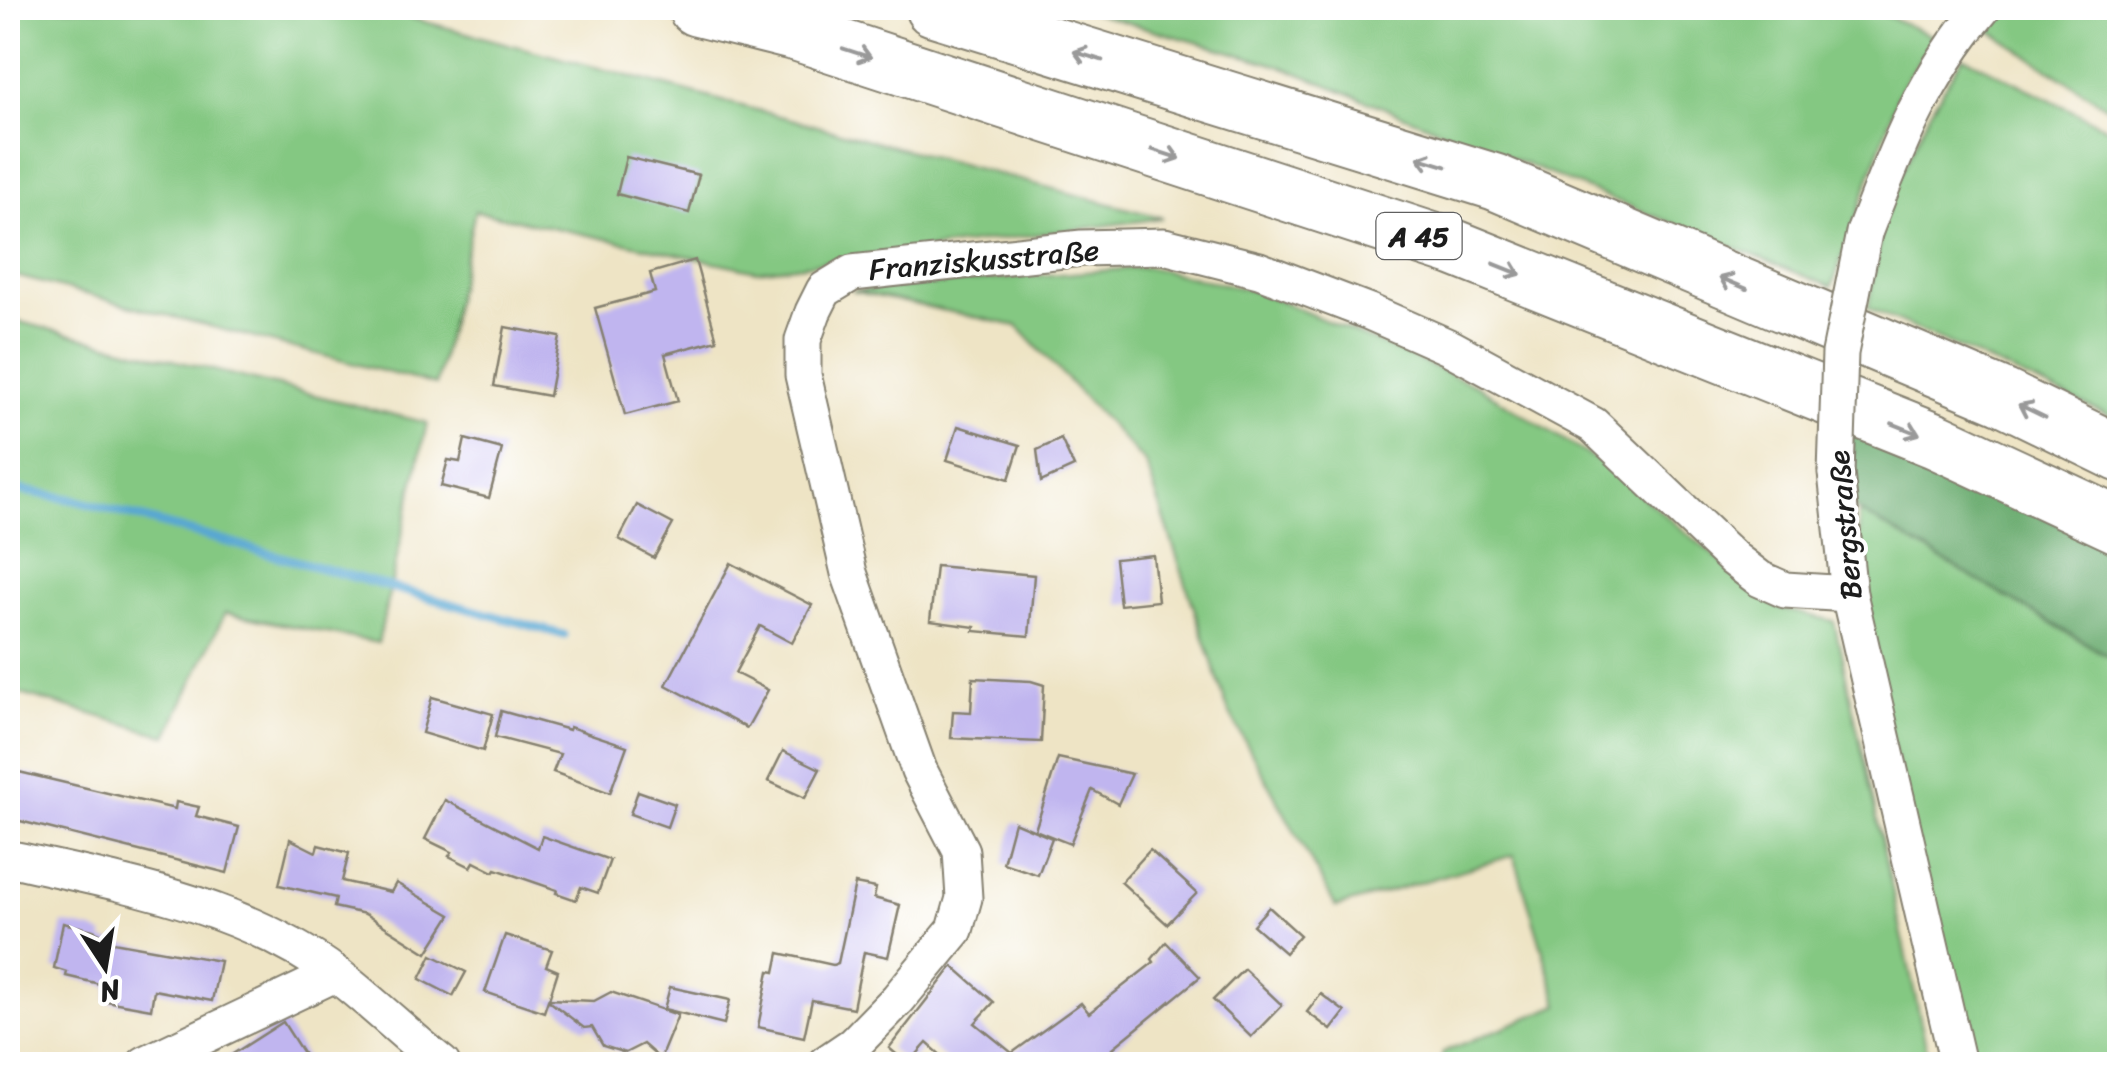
<svg xmlns="http://www.w3.org/2000/svg" width="2127" height="1072" viewBox="0 0 2127 1072" font-family="Sriracha,sans-serif">
<style>
.green{fill:#84c882;stroke:#50724f;stroke-width:2.5}
.forest{fill:#6bac70;stroke:#446446;stroke-width:2.5}
.lines{fill:none;stroke-linecap:round;stroke-linejoin:round}
.stream{stroke:#59a7d2;stroke-width:9}
.building{fill:#c0b5ef}
.minor-casing{stroke:#858070;stroke-width:39}
.motorway-casing{stroke:#858070;stroke-width:59}
.minor{stroke:#fff;stroke-width:35}
.motorway{stroke:#fff;stroke-width:55}
.minor-bridge-casing{stroke:#858070;stroke-width:39;stroke-linecap:butt}
.minor-bridge{stroke:#fff;stroke-width:35}
.oneway{stroke:#999}
.labels{text-anchor:middle;dominant-baseline:central;stroke-width:8;stroke-linejoin:round;paint-order:stroke}
.shield{fill:#fff;stroke:#606060;stroke-width:2.5}
.shield-label{font-size:28px;font-weight:bold;fill:#1c1c1c}
.street-label{font-size:30px;fill:#1c1c1c;stroke:#fff}
</style>
<rect width="100%" height="100%" fill="#fff"/>
<filter id="ink" filterUnits="userSpaceOnUse"><feTurbulence type="fractalNoise" baseFrequency=".01" numOctaves="2"/><feDisplacementMap in="SourceGraphic" scale="20" xChannelSelector="R" yChannelSelector="G"/><feConvolveMatrix kernelMatrix="1 2 1 2 8 2 1 2 1" color-interpolation-filters="sRGB"/></filter>
<filter id="wash" filterUnits="userSpaceOnUse"><feTurbulence type="fractalNoise" baseFrequency=".0048" numOctaves="4" result="noise"/><feDisplacementMap in="SourceGraphic" scale="40" xChannelSelector="R" yChannelSelector="G"/><feGaussianBlur stdDeviation="2.25" result="paint"/><feColorMatrix in="noise" values="0 0 0 0 0 0 0 0 0 0 0 0 0 0 0 0 0 1.4 0 .05"/><feComposite in="paint" operator="in"/></filter>
<g filter="url(#wash)">
<rect width="100%" height="100%" fill="#eee4c5"/>
<g class="green">
<path d="M8,8H373L1163,218L757,271L475,211L436,385L8,274Z"/>
<path d="M1076,8H1869L1935,37L1901,87L1832,287L1280,66Z"/>
<path d="M2002,8H2119V115L1985,27Z"/>
<path d="M1963,56L2119,134V420L1868,308L1884,212L1930,111Z"/>
<path d="M1147,267L1259,292L1476,385L1607,467L1778,608L1834,621L1930,1064H1441L1443,1052L1559,1005L1514,855L1336,907L1228,710L1146,464L1017,326L852,291Z"/>
<path d="M8,319L427,423L378,643L225,613L167,736L8,690Z"/>
<path d="M1859,511L2119,663V1064H1962L1859,593Z"/>
</g>
<path class="forest" d="M1851,426L2119,552V662L1855,509Z"/>
<g class="lines">
<path class="stream" d="M8,488L75,500L564,635"/>
</g>
<g id="blocks">
<g class="building">
<path d="M626,157L699,175L689,213L617,194Z"/>
<path d="M695,260L717,340L665,354L678,401L625,415L595,308L655,292L650,273Z"/>
<path d="M505,327L560,337L549,396L494,386Z"/>
<path d="M958,426L1020,445L1009,479L947,460Z"/>
<path d="M465,439L502,449L489,498L441,486L448,460L460,462Z"/>
<path d="M1061,439L1074,467L1041,482L1037,450Z"/>
<path d="M637,505L673,524L654,558L619,539Z"/>
<path d="M1153,555L1158,601L1120,605L1115,559Z"/>
<path d="M731,563L812,605L792,643L760,626L735,673L768,690L747,728L666,685Z"/>
<path d="M936,566L1034,575L1029,636L974,631L975,627L930,621Z"/>
<path d="M973,678L1031,681L1044,685L1041,742L951,738L953,711L971,712Z"/>
<path d="M432,697L493,714L483,751L422,733Z"/>
<path d="M501,711L569,730L570,727L627,746L610,793L553,772L560,754L495,737Z"/>
<path d="M783,751L820,769L805,798L768,781Z"/>
<path d="M1058,758L1132,774L1118,804L1092,790L1070,844L1035,830Z"/>
<path d="M19,772L175,809L176,802L199,807L196,816L239,827L227,873L8,818V773L18,776Z"/>
<path d="M638,791L675,804L667,827L630,814Z"/>
<path d="M445,800L538,848L542,836L610,860L598,893L581,887L576,900L556,893L557,890L496,869L494,872L474,862L471,867L449,856L452,852L425,839Z"/>
<path d="M1014,822L1052,838L1038,875L1003,863Z"/>
<path d="M290,839L316,852L318,845L349,853L342,881L391,892L396,883L451,915L427,953L365,914L334,907L336,898L279,885Z"/>
<path d="M1150,850L1197,893L1167,924L1121,882Z"/>
<path d="M855,884L876,888L874,898L900,905L888,957L864,952L853,1008L812,1000L804,1037L758,1027L769,971L775,972L779,953L833,965L838,963Z"/>
<path d="M1269,907L1300,935L1285,953L1253,925Z"/>
<path d="M63,923L93,930L104,935L102,940L220,961L212,1001L154,990L151,1009L106,1001L108,986L66,976L67,972L54,968Z"/>
<path d="M505,935L552,950L546,966L558,971L549,999L594,1001L611,992L678,1015L660,1059L643,1044L625,1053L603,1046L592,1027L584,1028L548,1000L544,1012L485,992Z"/>
<path d="M1166,942L1200,977L1113,1048L1118,1054L1103,1064H1081L1074,1055L1061,1064H951L927,1043L908,1064L889,1048L953,966L994,1002L975,1023L1012,1053L1081,1003L1089,1013L1154,962L1152,959Z"/>
<path d="M432,955L466,972L453,996L420,979Z"/>
<path d="M1244,969L1282,1005L1251,1037L1213,1000Z"/>
<path d="M670,987L730,1000L724,1024L664,1009Z"/>
<path d="M1321,994L1345,1012L1331,1030L1307,1012Z"/>
<path d="M283,1022L310,1064H217Z"/>
</g>
</g>
</g>
<g filter="url(#ink)">
<use href="#blocks" fill-opacity="0" stroke="#858070" stroke-width="2.5"/>
<g class="lines">
<g class="minor-casing">
<g id="minor">
<path d="M1864,233C1896,149 1924,77 1983,8"/>
<path d="M1836,473L1849,594L1958,1064"/>
<path d="M8,858C120,883 242,904 337,975C373,1003 407,1036 442,1064"/>
<path d="M145,1064L335,974"/>
<path d="M825,1064L853,1045L898,999L955,930L964,898L961,851L919,770L849,573L803,375V340L813,312L824,290L852,273L1082,248L1164,246L1259,270L1367,311L1451,348L1593,425L1734,559L1760,579L1785,590L1849,594"/>
</g>
</g>
<g class="motorway-casing">
<g id="motorway">
<path d="M696,8L800,34L1455,248L1937,441L2120,526"/>
<path d="M933,8L1495,182L2003,397L2120,454"/>
</g>
</g>
<use href="#minor" class="minor"/>
<use href="#motorway" class="motorway"/>
<g class="minor-bridge-casing">
<path id="minor-bridge" d="M1836,473L1840,353L1864,233"/>
</g>
<use href="#minor-bridge" class="minor-bridge"/>
</g>
<defs><path id="oneway-shaft" d="M-6 0H5M1.5-3L5.5 0L1.5 3" fill="none" stroke-width="1.6" stroke-linecap="round" stroke-linejoin="round" transform="scale(2.5)"/></defs>
<g class="oneway">
<use href="#oneway-shaft" transform="translate(857 53) rotate(18)"/>
<use href="#oneway-shaft" transform="translate(1088 56) rotate(-163)"/>
<use href="#oneway-shaft" transform="translate(1166 154) rotate(18)"/>
<use href="#oneway-shaft" transform="translate(1432 162) rotate(-163)"/>
<use href="#oneway-shaft" transform="translate(1507 269) rotate(22)"/>
<use href="#oneway-shaft" transform="translate(1733 283) rotate(-157)"/>
<use href="#oneway-shaft" transform="translate(2032 411) rotate(-154)"/>
<use href="#oneway-shaft" transform="translate(1906 429) rotate(22)"/>
</g>
</g>
<g class="labels">
<rect class="shield" x="1376.5" y="213" width="85" height="46" rx="8"/>
<g class="shield-label">
<text x="1419" y="236">A 45</text>
</g>
<g class="street-label">
<text transform="translate(984 260) rotate(-5)">Franziskusstraße</text>
<text transform="translate(1845 525) rotate(-95)">Bergstraße</text>
</g>
</g>
<rect width="2127" height="1072" fill="none" stroke="#fff" stroke-width="40"/>
<g transform="translate(105 967) rotate(168)" stroke="#ffffff" stroke-width="8" paint-order="stroke">
<path d="M0-8L18 38L0 25L-18 38Z" fill="#1c1c1c"/>
<text y="-15" font-size="28" font-weight="bold" text-anchor="middle" fill="#1c1c1c">N</text>
</g>
</svg>
